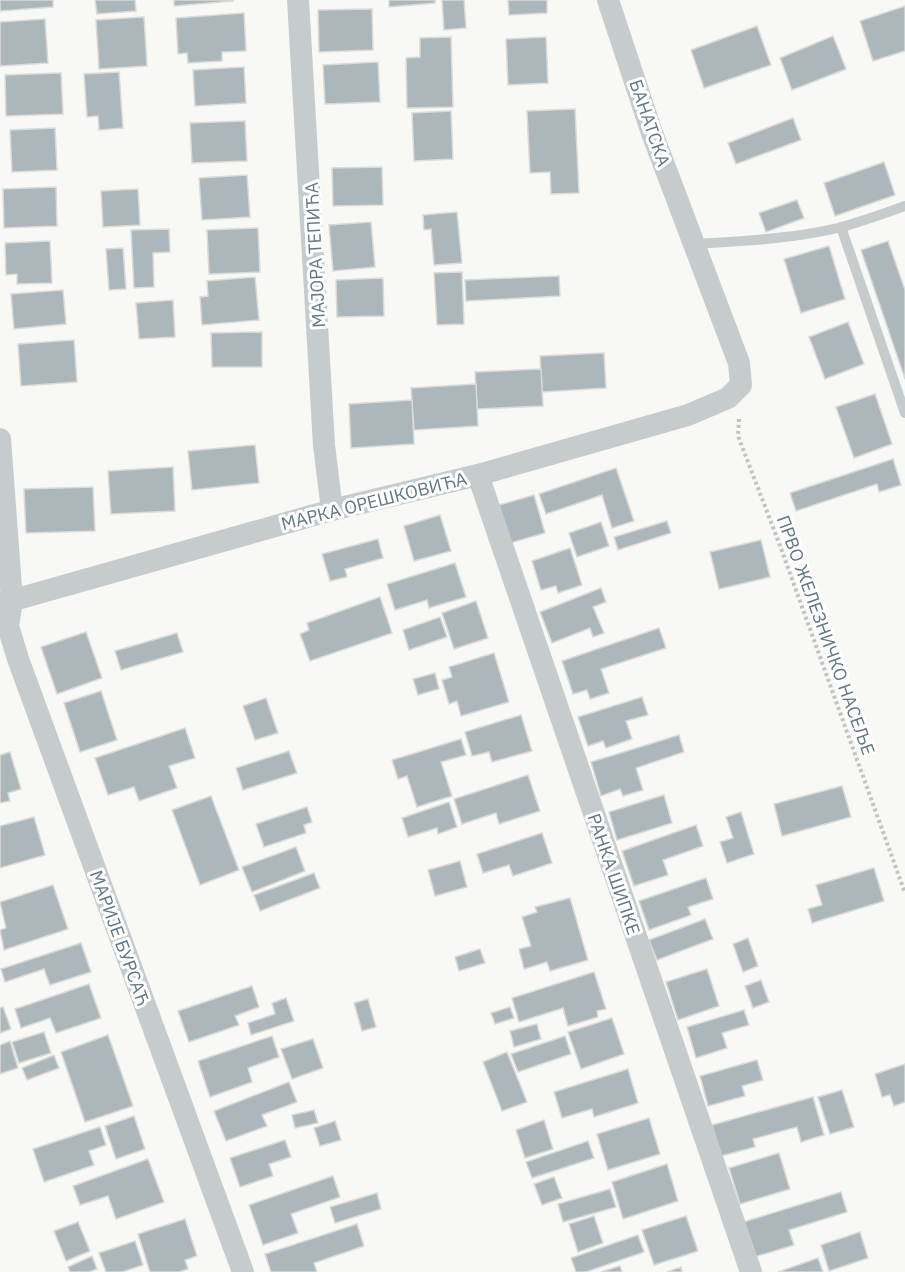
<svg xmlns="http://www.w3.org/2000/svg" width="905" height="1272" viewBox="0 0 905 1272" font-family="'IBM Plex Sans',sans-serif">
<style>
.building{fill:#acb7bb;stroke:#dadad8;stroke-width:1.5}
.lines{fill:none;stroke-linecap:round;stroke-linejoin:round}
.path{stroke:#bfc3c4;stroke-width:4;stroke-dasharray:3 3;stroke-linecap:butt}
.lane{stroke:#c6cbcd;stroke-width:10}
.street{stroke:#c6cbcd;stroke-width:22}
.labels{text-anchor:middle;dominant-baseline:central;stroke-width:6;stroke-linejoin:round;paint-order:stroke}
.street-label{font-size:18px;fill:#617782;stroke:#fff}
</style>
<rect width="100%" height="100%" fill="#f8f8f5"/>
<g class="building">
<path d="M0,0H53V7L0,11Z"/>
<path d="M95,0H135L136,11L97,14Z"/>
<path d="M174,0H233V1L174,6Z"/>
<path d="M389,0H435V3L389,7Z"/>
<path d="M442,0H464L466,28L444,30Z"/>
<path d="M508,0H547V13L509,15Z"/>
<path d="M905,6V51L873,61L860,21Z"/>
<path d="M372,9L373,50L319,52L318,10Z"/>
<path d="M244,13L246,51L222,52V61L188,63L187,53L178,54L176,18Z"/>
<path d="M144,17L147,66L99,69L96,20Z"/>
<path d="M45,19L48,63L0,66V22Z"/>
<path d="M757,26L771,65L704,88L691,50Z"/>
<path d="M833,36L846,69L792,90L780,58Z"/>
<path d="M451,37L453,107L407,108L406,58L420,57V38Z"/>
<path d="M546,37L548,83L508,85L506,39Z"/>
<path d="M378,62L380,102L325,104L323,65Z"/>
<path d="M244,67L246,103L195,106L193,70Z"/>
<path d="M119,72L123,128L99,130L98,116L87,117L84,74Z"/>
<path d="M61,73L63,114L6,116L5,75Z"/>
<path d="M575,109L579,193L551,194L550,172L530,173L527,111Z"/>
<path d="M451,111L453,159L414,161L412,113Z"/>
<path d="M793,118L801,140L736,164L728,143Z"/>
<path d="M245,121L247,161L192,163L190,123Z"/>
<path d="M55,128L57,170L12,172L10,130Z"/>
<path d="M884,162L895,195L835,216L824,183Z"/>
<path d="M382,167L383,205L333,206L332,168Z"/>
<path d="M247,175L250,217L202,220L199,178Z"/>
<path d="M56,187L57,226L4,228L3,189Z"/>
<path d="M138,189L140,225L103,227L101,191Z"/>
<path d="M797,200L804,218L766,232L759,213Z"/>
<path d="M457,212L462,263L434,265L431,229L424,230L423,215Z"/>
<path d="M371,222L375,267L333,271L329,225Z"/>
<path d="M258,228L260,272L209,274L207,230Z"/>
<path d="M169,229L170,252L153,253L154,287L134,288L131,230Z"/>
<path d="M50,241L52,283L17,284V274L6,275L5,243Z"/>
<path d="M888,241L905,290V379L861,250Z"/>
<path d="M829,246L845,299L801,313L784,259Z"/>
<path d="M123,248L126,289L109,290L106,249Z"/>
<path d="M462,272L464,324L437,325L434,273Z"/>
<path d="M559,276L560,296L466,301L465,280Z"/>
<path d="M255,277L259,320L202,325L200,297L208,296L207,281Z"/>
<path d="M383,278L384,316L337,317L336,280Z"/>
<path d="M63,290L66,324L14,329L11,294Z"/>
<path d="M173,300L175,337L139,339L136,303Z"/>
<path d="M848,322L864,364L825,379L809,337Z"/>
<path d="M262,332V367H212L211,333Z"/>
<path d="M74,340L77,382L21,386L18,344Z"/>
<path d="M604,353L606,388L542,392L540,356Z"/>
<path d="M541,369L543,406L477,409L475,372Z"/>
<path d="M476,384L478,426L414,430L411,388Z"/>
<path d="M875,394L892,444L854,458L836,407Z"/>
<path d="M412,400L414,444L351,448L349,404Z"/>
<path d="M255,445L259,483L192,490L188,451Z"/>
<path d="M893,459L901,485L879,492L877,484L796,511L790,493Z"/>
<path d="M173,467L175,511L111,514L108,471Z"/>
<path d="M616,468L634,521L612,528L602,495L546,514L539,494Z"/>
<path d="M93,487L95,531L26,533L24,489Z"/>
<path d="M534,495L545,533L510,543L499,505Z"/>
<path d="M440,515L451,551L414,561L404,526Z"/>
<path d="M667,521L671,533L618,550L614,537Z"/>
<path d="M601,522L609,546L577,557L569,533Z"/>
<path d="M378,539L383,558L345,569L347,577L330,581L322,554Z"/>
<path d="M761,540L770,577L719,589L710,552Z"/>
<path d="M570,548L582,585L558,593L556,586L541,590L532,561Z"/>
<path d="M455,563L466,597L429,608L427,600L395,610L387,584Z"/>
<path d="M601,588L606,602L593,607L604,633L593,637L590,628L552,643L540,612Z"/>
<path d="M380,597L392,633L310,661L300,634L309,630L307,623Z"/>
<path d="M476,601L488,638L454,649L442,613Z"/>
<path d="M440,617L447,637L409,650L403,630Z"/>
<path d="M659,628L666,648L601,669L609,693L590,699L587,690L573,694L562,661Z"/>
<path d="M86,632L102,678L57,694L41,647Z"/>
<path d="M177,633L183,652L121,670L115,651Z"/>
<path d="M494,653L509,702L461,716L457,701L449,704L442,680L452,677L449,667Z"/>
<path d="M435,673L439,689L418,695L413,679Z"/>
<path d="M101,691L117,740L80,752L64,703Z"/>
<path d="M642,697L648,715L626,721L632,739L606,748L603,741L588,746L578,717Z"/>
<path d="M266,698L278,733L255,740L243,706Z"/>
<path d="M521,715L532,751L492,762L489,752L472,756L465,732Z"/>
<path d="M185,728L195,758L169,766L177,788L139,801L134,787L108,795L95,758Z"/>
<path d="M679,735L684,752L636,768L643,790L623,796L620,789L601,796L591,762Z"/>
<path d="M461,739L466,755L441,762L452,796L417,807L407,776L398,779L392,760Z"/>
<path d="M289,751L297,773L243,790L236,768Z"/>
<path d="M10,752L21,789L8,793L10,801L0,803V755Z"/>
<path d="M528,775L540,811L499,824L496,813L462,824L454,799Z"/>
<path d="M842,786L851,817L782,836L774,804Z"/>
<path d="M664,795L672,823L617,840L609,812Z"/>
<path d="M211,796L239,870L200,885L172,810Z"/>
<path d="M449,802L457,827L438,834L437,828L408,837L402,818Z"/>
<path d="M307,807L312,822L304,825L306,833L264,847L256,824Z"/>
<path d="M741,812L754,854L727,863L720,842L733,838L726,817Z"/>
<path d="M34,817L45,855L0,868V826Z"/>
<path d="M696,825L703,846L663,860L668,875L634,886L622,851Z"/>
<path d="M542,833L552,863L513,876L509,865L483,873L477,854Z"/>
<path d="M296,847L305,871L252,892L242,867Z"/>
<path d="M460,861L467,887L435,896L428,870Z"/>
<path d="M874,868L884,901L812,923L808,909L822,905L816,885Z"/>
<path d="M314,873L320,888L260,911L254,895Z"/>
<path d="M706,878L713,899L688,907L691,915L649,930L639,901Z"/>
<path d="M53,885L68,929L4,950L0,930L6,928L0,902Z"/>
<path d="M570,898L588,960L550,971L547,962L524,969L519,949L531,946L522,917L537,912L535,907Z"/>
<path d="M705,919L713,939L657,960L649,940Z"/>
<path d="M748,938L758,966L743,972L733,944Z"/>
<path d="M81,943L91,972L50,985L44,969L5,982L1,969Z"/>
<path d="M480,949L485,963L459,971L455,957Z"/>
<path d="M707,969L719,1006L678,1020L666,982Z"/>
<path d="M594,972L606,1009L597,1011L598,1017L568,1026L563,1008L519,1022L512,998Z"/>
<path d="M761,980L769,1002L753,1008L745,986Z"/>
<path d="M89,984L101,1018L56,1033L50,1018L21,1028L15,1009Z"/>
<path d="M252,986L259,1007L235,1016L239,1025L189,1042L178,1011Z"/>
<path d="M286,998L294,1021L251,1035L248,1023L275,1014L272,1003Z"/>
<path d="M368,999L376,1027L362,1031L354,1003Z"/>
<path d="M3,1007L11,1029L0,1033V1008Z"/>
<path d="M510,1007L514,1018L495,1024L491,1013Z"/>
<path d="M744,1010L749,1025L722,1033L727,1048L696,1058L687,1027Z"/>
<path d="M612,1018L624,1054L581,1069L568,1032Z"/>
<path d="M537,1024L541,1039L514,1047L510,1031Z"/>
<path d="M44,1032L51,1053L19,1063L12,1042Z"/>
<path d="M108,1035L133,1106L85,1122L61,1052Z"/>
<path d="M272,1036L279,1057L248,1068L252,1082L210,1097L198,1061Z"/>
<path d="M565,1036L571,1054L518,1072L511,1054Z"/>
<path d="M313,1039L323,1068L292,1079L281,1049Z"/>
<path d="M10,1041L18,1068L0,1074V1045Z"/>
<path d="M507,1052L527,1102L502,1111L483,1062Z"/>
<path d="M54,1055L59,1068L27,1080L22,1068Z"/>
<path d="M757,1060L763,1080L742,1086L745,1096L708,1106L700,1076Z"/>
<path d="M905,1064V1102L894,1106L890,1095L882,1097L875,1074Z"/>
<path d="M628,1069L638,1103L594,1117L592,1109L562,1118L554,1092Z"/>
<path d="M289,1082L297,1102L262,1115L267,1126L226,1141L214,1111Z"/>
<path d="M842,1090L854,1127L830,1134L818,1097Z"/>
<path d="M813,1097L824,1135L801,1142L797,1127L753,1139L755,1147L721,1156L712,1125Z"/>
<path d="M314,1110L318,1123L295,1128L292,1115Z"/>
<path d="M134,1116L145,1149L116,1159L105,1126Z"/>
<path d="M649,1118L660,1154L608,1170L597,1134Z"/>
<path d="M544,1120L553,1149L525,1158L516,1130Z"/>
<path d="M335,1121L341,1140L320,1146L314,1128Z"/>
<path d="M100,1127L106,1145L89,1151L94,1165L44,1182L33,1149Z"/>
<path d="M285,1140L291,1157L269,1164L273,1176L240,1187L230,1158Z"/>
<path d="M588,1141L594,1158L532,1178L526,1162Z"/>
<path d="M779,1153L790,1189L740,1204L729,1168Z"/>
<path d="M148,1159L164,1202L116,1219L108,1196L80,1205L73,1186Z"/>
<path d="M667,1164L678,1201L623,1219L612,1182Z"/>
<path d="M333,1176L340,1197L291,1214L298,1233L263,1245L249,1205Z"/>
<path d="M554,1177L562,1198L542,1205L534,1184Z"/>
<path d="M610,1189L616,1207L563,1222L558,1204Z"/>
<path d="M841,1192L847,1212L789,1230L794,1245L751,1258L740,1223Z"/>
<path d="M377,1193L381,1209L335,1223L330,1207Z"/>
<path d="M594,1216L603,1243L578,1252L569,1224Z"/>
<path d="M686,1216L698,1251L654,1265L642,1230Z"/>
<path d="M185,1219L197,1256L185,1260L188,1269L179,1272H150L138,1234Z"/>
<path d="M78,1222L90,1251L66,1261L54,1231Z"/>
<path d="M357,1224L364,1246L314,1263L317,1272H271L265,1254Z"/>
<path d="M860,1232L868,1258L829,1271L821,1245Z"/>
<path d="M638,1235L644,1252L586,1272H576L571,1258Z"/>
<path d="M135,1241L143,1265L122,1272H106L99,1253Z"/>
<path d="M92,1256L97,1269L89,1272H70L68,1267Z"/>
<path d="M818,1258L823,1272H778Z"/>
<path d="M620,1266L622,1272H601Z"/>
<path d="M681,1267L682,1272H667Z"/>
</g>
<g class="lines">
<path class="path" d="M739,419L738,436L779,543L905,893"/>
<g class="lane">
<path d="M841,227L905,413"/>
<path d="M695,244C743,241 791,239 838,228C861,222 883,214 905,206"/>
</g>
<g class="street">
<path d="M298,0L324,445L332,510"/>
<path d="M0,439L12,601L8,626L18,659L243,1272"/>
<path d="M478,475L751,1272"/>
<path d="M0,604L332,510L478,475L688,415L728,398L741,385L739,363L652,133L608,0"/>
</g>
</g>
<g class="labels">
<g class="street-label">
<text transform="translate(650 123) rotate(71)">БАНАТСКА</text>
<text transform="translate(315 255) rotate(-93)">МАЈОРА ТЕПИЋА</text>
<text transform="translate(374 501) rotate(-14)">МАРКА ОРЕШКОВИЋА</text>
<text transform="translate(826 635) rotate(70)">ПРВО ЖЕЛЕЗНИЧКО НАСЕЉЕ</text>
<text transform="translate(614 874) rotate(71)">РАНКА ШИПКЕ</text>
<text transform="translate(120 938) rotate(70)">МАРИЈЕ БУРСАЋ</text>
</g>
</g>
</svg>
